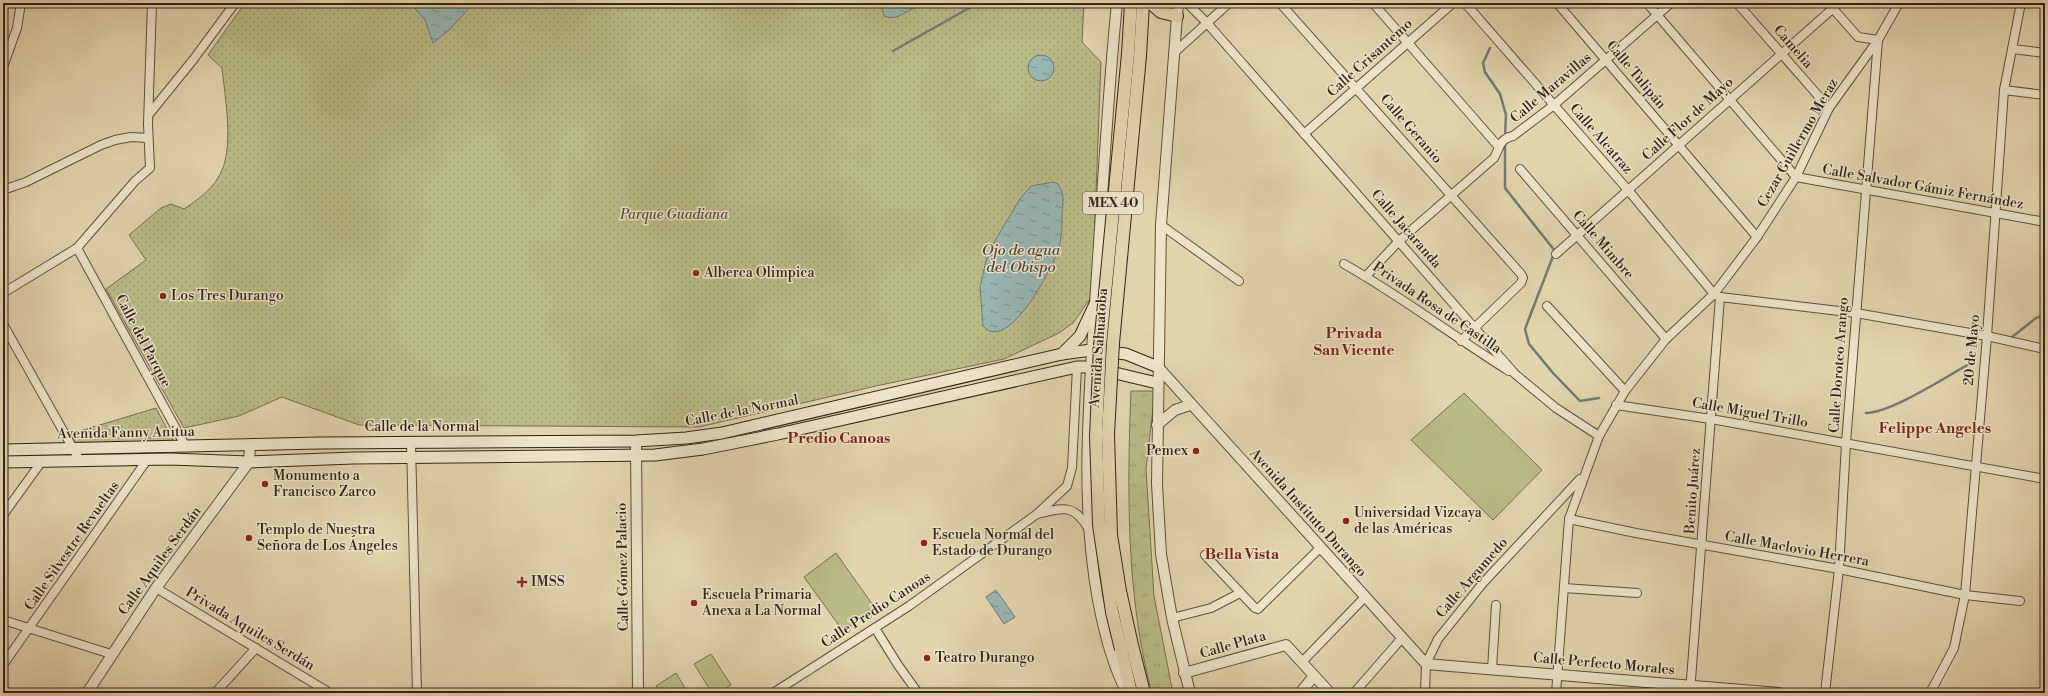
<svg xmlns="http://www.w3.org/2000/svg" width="2048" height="696" viewBox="0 0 2048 696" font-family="'Libre Bodoni',serif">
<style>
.grass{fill:url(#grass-tufts);stroke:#766f50}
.park{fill:url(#park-dots);stroke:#766f50}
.pitch{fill:#b9bb86;stroke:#766f50}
.water{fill:url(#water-ripples);stroke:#6f7b76}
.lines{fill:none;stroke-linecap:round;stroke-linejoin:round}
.stream{stroke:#6f7b76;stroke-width:2.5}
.minor-casing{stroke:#5e4f3f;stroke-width:10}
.tertiary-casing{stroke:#5e4f3f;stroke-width:12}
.secondary-casing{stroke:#32231b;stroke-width:13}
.primary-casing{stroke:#32231b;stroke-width:14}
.minor{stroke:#ede3c9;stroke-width:8}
.tertiary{stroke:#ede3c9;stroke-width:10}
.secondary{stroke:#ede3c9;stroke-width:11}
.primary{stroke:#e3d4ac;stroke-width:12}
.primary-bridge-casing{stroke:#32231b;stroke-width:14;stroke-linecap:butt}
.primary-bridge{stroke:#e3d4ac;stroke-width:12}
.poi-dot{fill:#8f2418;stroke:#ede3c9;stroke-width:1.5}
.labels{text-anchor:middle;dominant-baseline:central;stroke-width:3;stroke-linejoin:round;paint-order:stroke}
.shield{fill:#ede3c9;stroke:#6a5d4f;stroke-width:1}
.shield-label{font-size:13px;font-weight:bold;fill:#32231b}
.street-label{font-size:14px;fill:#32231b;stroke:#ede3c9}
.park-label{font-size:14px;font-style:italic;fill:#544936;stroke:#ede3c9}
.poi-label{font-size:14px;fill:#32231b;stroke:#ede3c9;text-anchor:start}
.water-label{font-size:15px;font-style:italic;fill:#4b4841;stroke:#ede3c9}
.neighbourhood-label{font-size:15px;font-weight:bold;fill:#7a1f14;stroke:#ede3c9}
</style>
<defs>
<pattern id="grass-tufts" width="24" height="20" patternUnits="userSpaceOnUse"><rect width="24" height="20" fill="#b9bb86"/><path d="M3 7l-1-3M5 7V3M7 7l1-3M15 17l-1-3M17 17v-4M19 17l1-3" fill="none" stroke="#a0a073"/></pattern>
<pattern id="park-dots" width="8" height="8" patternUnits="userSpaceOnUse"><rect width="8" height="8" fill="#b9bb86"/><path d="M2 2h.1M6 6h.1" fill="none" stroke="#a0a073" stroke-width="1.8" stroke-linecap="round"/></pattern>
<pattern id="water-ripples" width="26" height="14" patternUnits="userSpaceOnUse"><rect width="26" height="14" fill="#97b6b3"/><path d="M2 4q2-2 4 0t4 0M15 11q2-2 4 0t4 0" fill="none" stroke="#7c9491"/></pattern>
</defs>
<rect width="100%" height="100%" fill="#e3d4ac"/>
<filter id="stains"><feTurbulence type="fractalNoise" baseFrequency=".005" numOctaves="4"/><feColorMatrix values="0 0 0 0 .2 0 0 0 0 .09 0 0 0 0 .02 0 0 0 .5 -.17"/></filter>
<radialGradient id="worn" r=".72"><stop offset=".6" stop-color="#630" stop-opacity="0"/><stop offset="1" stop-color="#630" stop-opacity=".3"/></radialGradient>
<path class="grass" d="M1131,391H1155L1146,469L1154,596L1173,693H1152C1126,599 1127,488 1131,391Z"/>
<g class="park">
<path d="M245,3H1084L1082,42L1101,62L1092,296L1073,323L1059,333L1004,359L876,386L699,427L359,425L282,397L239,416L184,428L106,289L146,260L129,235L161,208L171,204L184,209C197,200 211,191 219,176C235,150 225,98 222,68L208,55Z"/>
<path d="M156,408L173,440L77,446L70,434Z"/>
</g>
<g class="pitch">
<path d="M1464,393L1542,470L1493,520L1411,440Z"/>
<path d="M836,553L875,608L843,631L804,577Z"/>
<path d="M711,654L731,685L718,693H712L694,664Z"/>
<path d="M676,673L688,693H661L656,686Z"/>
</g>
<g class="water">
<path d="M410,3H474L449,30L433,43L425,20Z"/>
<path d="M881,3H923C910,8 898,22 884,16Z"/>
<circle cx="1041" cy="68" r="13"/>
<path d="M1053,182L1058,184C1065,194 1063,202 1062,214C1062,225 1062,237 1059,247C1054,266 1008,355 983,326L980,287L986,261L996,239L1020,199L1031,186Z"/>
<path d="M996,590L1015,617L1004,624L986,597Z"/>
</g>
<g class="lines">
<g class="stream">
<path d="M1490,48L1483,63L1485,72L1500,94L1506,115L1505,137"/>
<path d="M893,51L978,3"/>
<path d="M1505,144V188L1555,251L1525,329L1529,344L1553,373L1580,401L1599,398"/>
<path d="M2012,337L2036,318L2045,315"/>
<path d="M1866,413C1893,412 1945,377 1971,363"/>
</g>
<g class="minor-casing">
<g id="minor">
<path d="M1187,3L1207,23L1515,374L1556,408L1599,436"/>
<path d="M1280,3L1521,274L1523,278L1521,283L1461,341"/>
<path d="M1373,3L1498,146"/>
<path d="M1465,3L1628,190L1714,294L1720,297L1856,313L1987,336L2045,349"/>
<path d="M1557,3L1757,237"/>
<path d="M1647,3L1796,177L2045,222"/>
<path d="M1737,3L1829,108"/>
<path d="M2013,49L2045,53"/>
<path d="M1175,52L1229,3"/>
<path d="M3,67L17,28L21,3"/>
<path d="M2004,90L2045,95"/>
<path d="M150,113L193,60L235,3"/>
<path d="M1304,134L1453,3"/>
<path d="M1520,169L1666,339"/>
<path d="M3,190L26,182L101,145L115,140L131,137L148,138"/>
<path d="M1161,225L1239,281"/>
<path d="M77,248L186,447"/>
<path d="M1556,254L1839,3"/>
<path d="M1344,264C1401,296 1453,336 1509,371"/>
<path d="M1366,276L1399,241L1494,158C1500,148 1499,139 1513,136L1554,105L1671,3"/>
<path d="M3,293L77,248L135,181L150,168L148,124L152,3"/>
<path d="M1547,306L1625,391"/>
<path d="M3,324L80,461"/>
<path d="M1616,405L1711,419L2045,479"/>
<path d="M411,443L417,693"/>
<path d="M1037,514C1063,508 1073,503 1088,528"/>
<path d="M3,515L42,461"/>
<path d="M1569,519L1636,533L1839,569L1965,595L2020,601"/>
<path d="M1205,555L1255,608L1258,609L1320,548"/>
<path d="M156,588L330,693"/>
<path d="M1564,588L1637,593"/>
<path d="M1172,618L1211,608L1240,593"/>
<path d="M3,620L111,654"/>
<path d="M875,628L898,665L918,693"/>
<path d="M1302,662L1365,597"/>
<path d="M3,665L147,460"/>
<path d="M1492,669L1496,605"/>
<path d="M215,693L256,648"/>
<path d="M773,693L909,606L1037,514L1067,486L1072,468L1077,367"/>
<path d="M1354,693L1402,638"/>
<path d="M1425,693L1426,664L1438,639L1483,583L1580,479"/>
<path d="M1556,693L1569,519L1599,436L1625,391L1666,339L1714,294L1757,237L1796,177L1829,108L1878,40L1899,3"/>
<path d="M1690,693L1720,297"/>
<path d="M1825,693L1839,569L1846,443L1878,40L1858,37L1828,3"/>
<path d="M1930,693L1954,648L1965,595L1987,336L2004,90L2021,3"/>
</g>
</g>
<g class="tertiary-casing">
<g id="tertiary">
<path d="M1117,3C1107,103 1102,203 1095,303C1089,402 1080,501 1098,600C1104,632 1112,664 1127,693"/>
<path d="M1178,3L1161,225L1157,484L1161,554L1172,618L1190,693"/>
<path d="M1158,367L1426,664L1779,693"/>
<path d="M1157,425L1175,410L1190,405"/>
<path d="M636,441L638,693"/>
<path d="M1184,673L1286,645L1330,693"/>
<path d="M87,693L156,588L249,462L250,445"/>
<path d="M1300,693L1314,676"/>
</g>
</g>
<g class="secondary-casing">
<g id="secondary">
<path d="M1062,354L1080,336L1095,304"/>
<path d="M3,450L320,443L636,441L686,438L722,433L1062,354L1091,350L1126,354L1158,367"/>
<path d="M3,462L171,459L249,462L353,458L655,455L703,449L778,434L1077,367H1090L1157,383"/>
</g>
</g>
<g class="primary-casing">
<g id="primary">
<path d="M1153,3V5L1161,12L1177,16"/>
<path d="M1128,54L1131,3"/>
<path d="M1140,56L1143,3"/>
<path d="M1132,645L1144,693"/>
<path d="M1121,649L1131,693"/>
</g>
</g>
<use href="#minor" class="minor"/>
<use href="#tertiary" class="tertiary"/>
<use href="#secondary" class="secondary"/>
<use href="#primary" class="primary"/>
<g class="primary-bridge-casing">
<g id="primary-bridge">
<path d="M1132,645L1120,591L1111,535L1108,434L1113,343L1140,56"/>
<path d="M1121,649L1112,612L1099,525L1096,436L1100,346L1128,54"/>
</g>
</g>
<use href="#primary-bridge" class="primary-bridge"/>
</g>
<g class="poi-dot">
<circle cx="696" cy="273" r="4"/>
<circle cx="163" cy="296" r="4"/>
<circle cx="1196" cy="451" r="4"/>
<circle cx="265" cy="484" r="4"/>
<circle cx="1346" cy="521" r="4"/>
<circle cx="249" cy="538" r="4"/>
<circle cx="924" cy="543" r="4"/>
<path d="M520 576h4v4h4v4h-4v4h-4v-4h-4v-4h4z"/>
<circle cx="694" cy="603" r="4"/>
<circle cx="927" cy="658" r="4"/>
</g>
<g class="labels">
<rect class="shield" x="1083" y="192" width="60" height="22" rx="3"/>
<g class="shield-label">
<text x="1113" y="203">MEX 40</text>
</g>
<g class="street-label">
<text transform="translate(1793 47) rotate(49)">Camelia</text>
<text transform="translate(1370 58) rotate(-42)">Calle Crisantemo</text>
<text transform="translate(1636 75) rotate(50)">Calle Tulipán</text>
<text transform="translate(1551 88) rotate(-40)">Calle Maravillas</text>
<text transform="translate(1688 119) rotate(-42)">Calle Flor de Mayo</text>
<text transform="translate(1411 129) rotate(49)">Calle Geranio</text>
<text transform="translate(1601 139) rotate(49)">Calle Alcatraz</text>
<text transform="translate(1798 143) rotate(-60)">Cezar Guillermo Meraz</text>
<text transform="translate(1923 187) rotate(10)">Calle Salvador Gámiz Fernández</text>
<text transform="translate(1406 229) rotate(49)">Calle Jacaranda</text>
<text transform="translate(1603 245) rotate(49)">Calle Mimbre</text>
<text transform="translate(1437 308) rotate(34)">Privada Rosa de Castilla</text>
<text transform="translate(143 341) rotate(62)">Calle del Parque</text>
<text transform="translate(1099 348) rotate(-86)">Avenida Sahuatoba</text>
<text transform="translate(1972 350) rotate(-85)">20 de Mayo</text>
<text transform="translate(1839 365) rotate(-86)">Calle Doroteo Arango</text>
<text transform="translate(742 411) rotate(-11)">Calle de la Normal</text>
<text transform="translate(1750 413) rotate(10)">Calle Miguel Trillo</text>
<text x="422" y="427">Calle de la Normal</text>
<text transform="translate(126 433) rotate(-1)">Avenida Fanny Anitua</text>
<text transform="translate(1693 491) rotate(-86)">Benito Juárez</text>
<text transform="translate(1308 513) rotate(48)">Avenida Instituto Durango</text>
<text transform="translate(72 546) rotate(-55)">Calle Silvestre Revueltas</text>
<text transform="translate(1797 549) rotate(10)">Calle Maclovio Herrera</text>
<text transform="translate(160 561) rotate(-54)">Calle Aquiles Serdán</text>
<text transform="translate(623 567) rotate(-91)">Calle Gómez Palacio</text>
<text transform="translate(1472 578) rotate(-49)">Calle Argumedo</text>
<text transform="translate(876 610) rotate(-33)">Calle Predio Canoas</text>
<text transform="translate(250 629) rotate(31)">Privada Aquiles Serdán</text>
<text transform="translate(1233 645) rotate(-16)">Calle Plata</text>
<text transform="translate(1604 664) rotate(5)">Calle Perfecto Morales</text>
</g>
<g class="park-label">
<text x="674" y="215">Parque Guadiana</text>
</g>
<g class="poi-label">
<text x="704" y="273">Alberca Olimpica</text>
<text x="171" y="296">Los Tres Durango</text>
<text x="1188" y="451" text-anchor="end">Pemex</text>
<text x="273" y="476">Monumento a<tspan x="273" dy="16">Francisco Zarco</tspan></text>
<text x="1354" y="513">Universidad Vizcaya<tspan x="1354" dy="16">de las Américas</tspan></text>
<text x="257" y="530">Templo de Nuestra<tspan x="257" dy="16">Señora de Los Ángeles</tspan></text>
<text x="932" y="535">Escuela Normal del<tspan x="932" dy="16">Estado de Durango</tspan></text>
<text x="531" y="582">IMSS</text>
<text x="702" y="595">Escuela Primaria<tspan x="702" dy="16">Anexa a La Normal</tspan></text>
<text x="935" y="658">Teatro Durango</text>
</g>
<g class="water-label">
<text x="1021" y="250">Ojo de agua<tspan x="1021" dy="17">del Obispo</tspan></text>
</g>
<g class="neighbourhood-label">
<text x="1354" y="333">Privada<tspan x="1354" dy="17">San Vicente</tspan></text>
<text x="1935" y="428">Felippe Angeles</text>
<text x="839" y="438">Predio Canoas</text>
<text x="1242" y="554">Bella Vista</text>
</g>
</g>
<rect width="2048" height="696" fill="none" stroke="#e3d4ac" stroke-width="16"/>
<rect x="4" y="4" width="2040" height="688" fill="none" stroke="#32231b" stroke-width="2"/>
<rect x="8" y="8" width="2032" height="680" fill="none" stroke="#32231b"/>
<rect width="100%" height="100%" filter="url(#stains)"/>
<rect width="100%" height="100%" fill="url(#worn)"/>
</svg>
